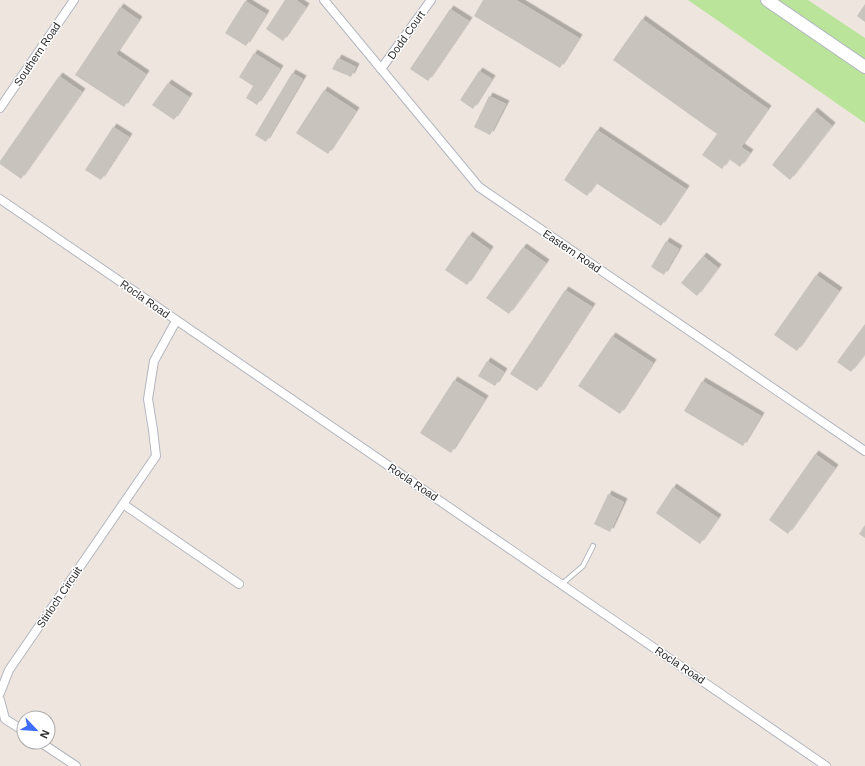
<svg xmlns="http://www.w3.org/2000/svg" width="865" height="766" viewBox="0 0 865 766" font-family="Arial,sans-serif">
<style>
.green{fill:#b9e49a}
.building{fill:#c9c3be;filter:url(#shadow)}
.lines{fill:none;stroke-linecap:round;stroke-linejoin:round}
.lane-casing{stroke:#b2b6c0;stroke-width:6}
.street-casing{stroke:#b2b6c0;stroke-width:10}
.secondary-casing{stroke:#b2b6c0;stroke-width:14}
.lane{stroke:#fff;stroke-width:4}
.street{stroke:#fff;stroke-width:8}
.secondary{stroke:#fff;stroke-width:12}
.labels{text-anchor:middle;dominant-baseline:central;stroke-width:3;stroke-linejoin:round;paint-order:stroke}
.street-label{font-size:11px;fill:#2c2c2c;stroke:#fff}
</style>
<defs>
<filter id="shadow"><feDropShadow dx="3.5" dy="-3.5" stdDeviation="0" flood-color="#0004"/></filter>
</defs>
<rect width="100%" height="100%" fill="#eee6de"/>
<path class="green" d="M688,0H808L865,38V123Z"/>
<g class="building">
<path d="M285,0H296L306,7L283,41L266,29Z"/>
<path d="M483,0H516L579,38L560,68L474,16Z"/>
<path d="M245,1L266,14L246,46L225,33Z"/>
<path d="M865,4V22L857,16Z"/>
<path d="M120,7L139,20L116,54L146,74L124,107L75,75Z"/>
<path d="M450,9L469,21L428,81L410,69Z"/>
<path d="M642,19L768,109L741,147L750,153L740,167L729,159L722,169L702,155L717,134L613,60Z"/>
<path d="M254,53L280,69L257,105L246,98L253,86L239,77Z"/>
<path d="M338,58L356,67L351,77L332,69Z"/>
<path d="M479,71L492,79L473,109L460,100Z"/>
<path d="M292,73L303,79L266,142L255,135Z"/>
<path d="M59,76L82,92L21,179L0,164V161Z"/>
<path d="M168,83L189,97L174,120L152,105Z"/>
<path d="M324,90L356,111L328,154L296,133Z"/>
<path d="M489,96L506,104L490,135L474,127Z"/>
<path d="M814,111L832,126L790,180L772,165Z"/>
<path d="M113,127L129,137L101,180L85,170Z"/>
<path d="M597,130L686,189L661,226L596,183L587,196L564,180Z"/>
<path d="M469,235L490,250L467,285L445,270Z"/>
<path d="M666,241L679,249L664,275L651,267Z"/>
<path d="M523,247L546,263L509,314L486,298Z"/>
<path d="M703,256L718,268L697,296L681,283Z"/>
<path d="M816,275L839,291L797,351L774,335Z"/>
<path d="M565,290L592,307L537,391L510,374Z"/>
<path d="M865,324V354L851,372L837,362Z"/>
<path d="M612,336L653,363L620,414L578,386Z"/>
<path d="M487,361L504,372L495,386L478,376Z"/>
<path d="M454,380L485,399L451,453L420,433Z"/>
<path d="M702,381L761,416L743,446L684,411Z"/>
<path d="M815,454L835,468L788,534L769,520Z"/>
<path d="M673,487L718,518L700,544L656,513Z"/>
<path d="M608,494L624,502L610,532L594,524Z"/>
<path d="M865,525V538L859,534Z"/>
</g>
<g class="lines">
<g class="lane-casing">
<path id="lane" d="M562,584L583,566L593,546"/>
</g>
<g class="street-casing">
<g id="street">
<path d="M324,0L479,187L865,451"/>
<path d="M381,69L431,0"/>
<path d="M0,108L74,0"/>
<path d="M0,199C274,389 551,576 826,766"/>
<path d="M123,504L239,584"/>
<path d="M0,693L9,670L156,456L153,430L148,399L154,361L176,321"/>
<path d="M0,700L5,719L24,731"/>
<path d="M40,742L76,766"/>
</g>
</g>
<g class="secondary-casing">
<path id="secondary" d="M767,0L865,67"/>
</g>
<use href="#lane" class="lane"/>
<use href="#street" class="street"/>
<use href="#secondary" class="secondary"/>
</g>
<g class="labels">
<g class="street-label">
<text transform="translate(406 35) rotate(-55)">Dodd Court</text>
<text transform="translate(37 54) rotate(-56)">Southern Road</text>
<text transform="translate(572 251) rotate(34)">Eastern Road</text>
<text transform="translate(145 299) rotate(35)">Rocla Road</text>
<text transform="translate(413 482) rotate(34)">Rocla Road</text>
<text transform="translate(59 597) rotate(-56)">Stirloch Circuit</text>
<text transform="translate(680 665) rotate(34)">Rocla Road</text>
</g>
</g>
<g transform="translate(36 730) rotate(115)"><circle r="19" fill="#ffffff" stroke="#ababab"/>
<path d="M0-3L7 15L0 10L-7 15Z" fill="#3d6efc"/>
<text y="-6" font-size="11" font-weight="bold" text-anchor="middle" fill="#2c2c2c">N</text>
</g>
</svg>
